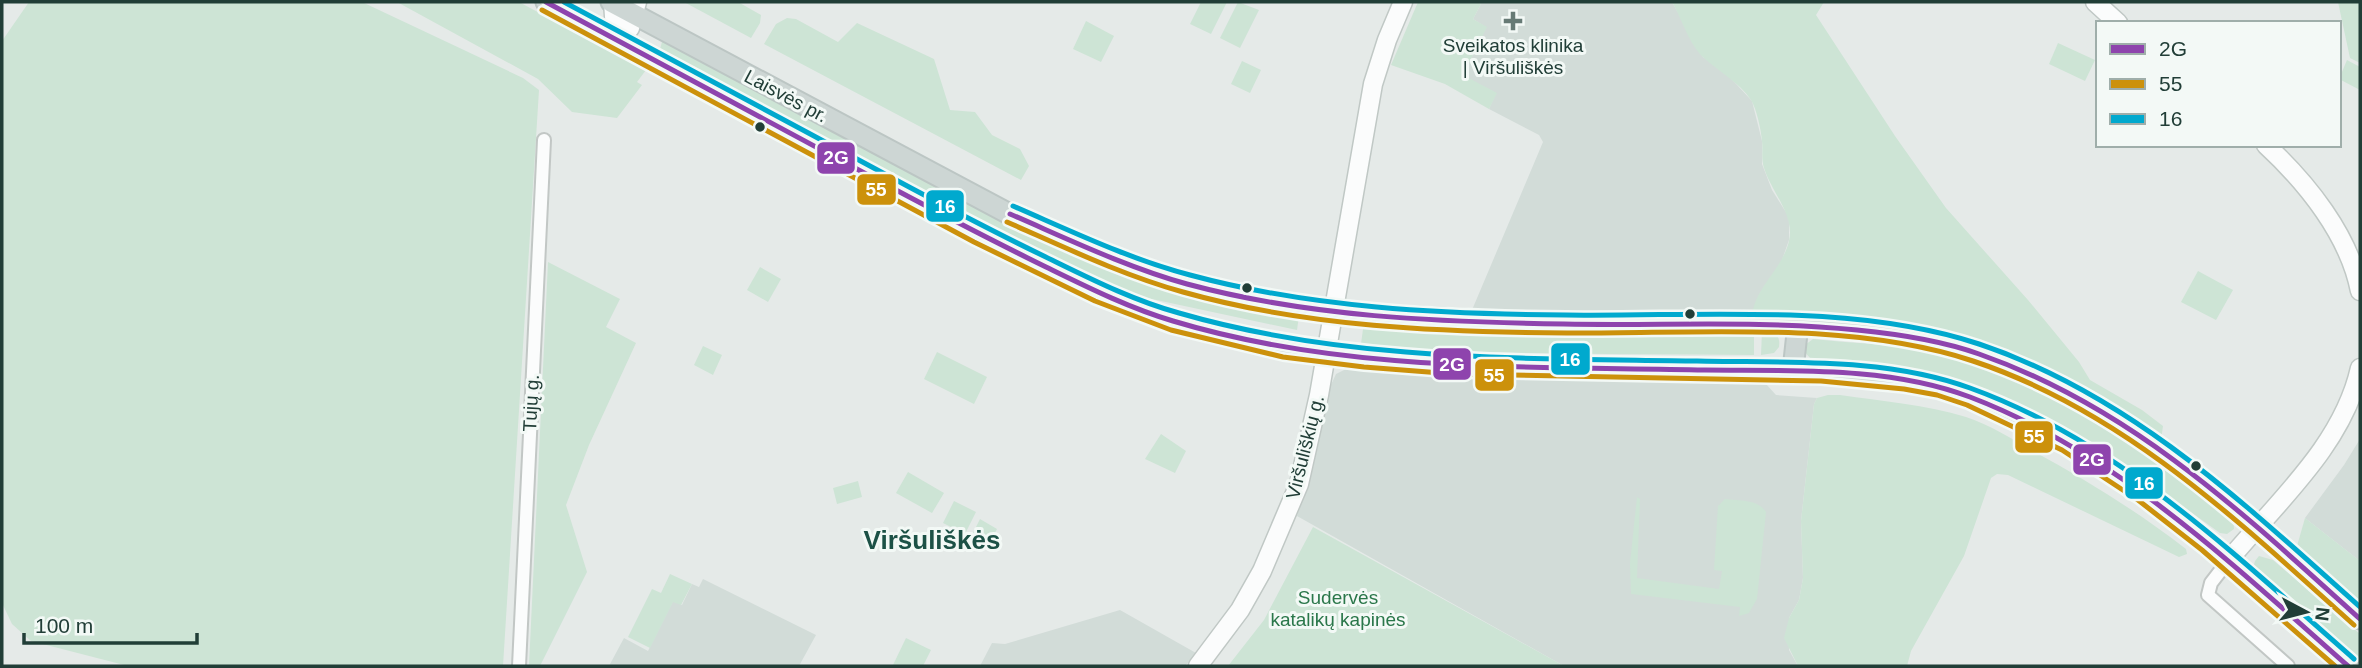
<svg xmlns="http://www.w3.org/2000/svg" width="2362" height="668" viewBox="0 0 2362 668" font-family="Arial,sans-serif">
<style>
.built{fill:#d2dcd8}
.green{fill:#cde4d5}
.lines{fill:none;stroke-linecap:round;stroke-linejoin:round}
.street-casing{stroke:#c2c7c5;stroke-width:16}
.secondary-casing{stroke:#c0c8c5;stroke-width:21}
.primary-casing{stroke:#bcc6c4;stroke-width:23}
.street{stroke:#fbfcfc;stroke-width:12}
.secondary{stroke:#fbfcfc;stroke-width:18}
.primary{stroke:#cdd6d4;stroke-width:19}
.bus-1-casing{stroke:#f3f9f6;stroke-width:10}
.bus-2-casing{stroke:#f3f9f6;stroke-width:10}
.bus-3-casing{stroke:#f3f9f6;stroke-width:10}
.bus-1{stroke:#8e44ad;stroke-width:5}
.bus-2{stroke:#cc910b;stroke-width:5}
.bus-3{stroke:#00a9ce;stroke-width:5}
.poi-dot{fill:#667a75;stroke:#f3f9f6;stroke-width:2.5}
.bus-dot{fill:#213e37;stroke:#f3f9f6;stroke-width:2.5}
.labels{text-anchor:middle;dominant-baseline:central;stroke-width:6;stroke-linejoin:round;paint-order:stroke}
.poi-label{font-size:19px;fill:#213e37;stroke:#f3f9f6}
.street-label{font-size:19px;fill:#213e37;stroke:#f3f9f6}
.park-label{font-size:19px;fill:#2a774a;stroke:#f3f9f6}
.district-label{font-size:26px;font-weight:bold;fill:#1c5146;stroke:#f3f9f6}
.line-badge{stroke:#f3f9f6;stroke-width:2.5}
.badge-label{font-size:19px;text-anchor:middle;font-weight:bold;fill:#fff}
</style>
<rect width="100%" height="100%" fill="#e5eae8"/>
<g class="built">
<path d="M1477,2H1672L1703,57L1726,73L1752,101L1762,141V164L1772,190L1789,217V240L1781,263L1759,295L1752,317L1601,316L1472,310L1543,142L1539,135L1489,109L1496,93L1463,76L1486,27L1473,19L1481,4Z"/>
<path d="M1348,368L1398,374L1467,378L1755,380L1766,384L1776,395L1817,398L1814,404L1801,521L1803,578L1799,600L1789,618V650L1798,666H1564L1297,516L1313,468L1330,387L1336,374Z"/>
<path d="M2360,439V561L2305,518L2344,465Z"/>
<path d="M703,579L816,635L799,666H609L624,638L648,651L673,601L682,605L692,584L699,587Z"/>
<path d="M1120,610L1196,653L1185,666H980L992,643L1005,644Z"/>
</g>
<g class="green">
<path d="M29,2H362L523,78L539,90L503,666H128L31,641L12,624L2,603V41Z"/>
<path d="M397,2H519L646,70L637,82L642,85L617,118L572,112L538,79Z"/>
<path d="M684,2H738L761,15L760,23L751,38Z"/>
<path d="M1201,2H1227L1211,34L1190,24Z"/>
<path d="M1238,2L1259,10L1240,48L1220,38Z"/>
<path d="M1418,2H1477L1481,4L1473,19L1487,27L1463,75L1497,93L1489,109L1445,84L1391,65Z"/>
<path d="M1672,2H1824L1816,15L1895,136L1946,208L2028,300L2079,362L2090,380L2142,410L2163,426L2161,440L2034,367L1752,317C1754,288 1782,270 1789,241C1795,215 1772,193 1764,168C1761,159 1763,150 1762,141C1761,130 1757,110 1751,100C1739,82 1719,72 1703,57C1689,44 1682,19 1672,2Z"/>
<path d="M2338,2H2360V63L2350,58Z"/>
<path d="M787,18L796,19L838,42L857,23L934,59L950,110L975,112L992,135L1020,149L1029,166L1021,180L764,44L776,24Z"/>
<path d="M1086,21L1114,36L1101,62L1073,49Z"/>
<path d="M663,38L981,208L1299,316L1297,330L1147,298L1120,289L1023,250L659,53Z"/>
<path d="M2058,43L2095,60L2085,81L2049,64Z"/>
<path d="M2347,60L2360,67V90L2339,79Z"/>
<path d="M1242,61L1261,70L1250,93L1231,84Z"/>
<path d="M548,262L620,299L606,327L636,343L589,445L566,505L587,572L540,666H529Z"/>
<path d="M760,267L781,279L768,302L747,290Z"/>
<path d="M2198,271L2233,290L2216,320L2181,302Z"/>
<path d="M1363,329L1433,333L1484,329L1754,331V355C1623,353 1491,357 1361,344Z"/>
<path d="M1762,331C1773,333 1781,333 1779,347L1774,353L1761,355Z"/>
<path d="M1813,339C1869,345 1930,345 1983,363C2007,371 2029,383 2051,394C2119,430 2173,469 2233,517L2234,529L2227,534L2220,533L2121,462L2045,421L1985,395L1911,372L1810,358L1804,351L1805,345Z"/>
<path d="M703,346L722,355L713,375L694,365Z"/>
<path d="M937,352L987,377L974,404L924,379Z"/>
<path d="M1828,395H1840C1882,401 1926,405 1966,417C1990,425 2012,439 2033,451C2087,480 2138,512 2186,549L2187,554L2179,557L2008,475L1997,474L1991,478L1964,556L1911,651L1907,666H1798L1784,638L1789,618L1799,600L1803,578L1801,521L1814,404L1817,398Z"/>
<path d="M1161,434L1186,451L1175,473L1145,459Z"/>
<path d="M908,472L944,493L932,513L896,493Z"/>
<path d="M858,481L862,497L837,504L833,488Z"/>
<path d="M1637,497L1640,499L1637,578L1719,589L1722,571L1714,570L1718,506L1725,499C1740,501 1758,499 1766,512L1757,599L1749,613L1739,616L1740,607L1631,594L1630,563Z"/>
<path d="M954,501L976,512L965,534L943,523Z"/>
<path d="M2305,518L2360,561V606L2297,546Z"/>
<path d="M980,519L997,529L988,546L971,537Z"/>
<path d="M1313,527L1564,666H1228L1264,620Z"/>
<path d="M2259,556L2273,560L2360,634V666L2256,574L2253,568L2255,561Z"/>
<path d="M670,574L692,584L681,605L673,602L650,648L628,637L652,589L661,593Z"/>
<path d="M906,638L931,650L923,666L893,665Z"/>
</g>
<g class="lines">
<g class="street-casing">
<g id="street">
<path d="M2228,561L2211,583L2208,595L2288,666"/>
<path d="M519,666L544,140"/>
</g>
</g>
<g class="secondary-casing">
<g id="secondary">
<path d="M613,2L615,30L619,41L630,28L637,2"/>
<path d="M2095,2L2118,23"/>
<path d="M2266,145C2307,183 2349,235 2360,291"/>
<path d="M2228,561C2277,502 2343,445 2360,368"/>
<path d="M1198,666L1240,610L1262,571L1299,484L1319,395L1373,84L1387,40L1403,2"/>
</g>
</g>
<g class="primary-casing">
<g id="primary">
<path d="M546,2L978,234L1099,293L1173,321L1285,348L1365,358L1454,365L1821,372L1905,380L1939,387L1970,397L2027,422L2066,442L2143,493L2208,543L2348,666"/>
<path d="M611,2L1015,217L1109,257L1184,283L1270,303L1333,313L1563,324H1798L1876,332L1934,341L1977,353L2040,378L2124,424L2189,470L2236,507L2360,619"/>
<path d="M1793,370L1798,324"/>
</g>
</g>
<use href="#street" class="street"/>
<use href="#secondary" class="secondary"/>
<use href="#primary" class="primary"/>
<g class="bus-1-casing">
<g id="bus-1">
<path d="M546,2C663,65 779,127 896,190C945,216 995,242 1046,267C1087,287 1129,308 1173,321C1345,373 1528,366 1705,370C1791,371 1889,366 1970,397C2117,453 2232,564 2348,666"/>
<path d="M1010,214C1068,239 1126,267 1187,284C1310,317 1438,322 1564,324C1662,326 1759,320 1857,330C1898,334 1940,340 1979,354C2131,407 2243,513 2360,619"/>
</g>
</g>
<g class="bus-2-casing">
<g id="bus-2">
<path d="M542,10L974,242L1095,301L1171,330L1283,357L1364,367L1454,374L1821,381L1904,389L1937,395L1967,405L2062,450L2138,500L2202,550L2335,666"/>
<path d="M1007,222C1064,247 1122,275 1183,292C1307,327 1439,332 1567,333C1697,334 1848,320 1973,361C2124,411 2239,522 2354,625"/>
</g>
</g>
<g class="bus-3-casing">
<g id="bus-3">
<path d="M564,2C680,64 796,126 911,188C958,213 1004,237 1052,260C1093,280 1135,301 1179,313C1348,362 1523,358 1697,361C1786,363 1886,357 1970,388C2120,442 2237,557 2354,659"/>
<path d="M1013,206C1071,231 1129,259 1190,275C1312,308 1440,314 1566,315C1699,317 1851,302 1979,344C2129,394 2245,504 2360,607"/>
</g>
</g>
<use href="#bus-1" class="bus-1"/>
<use href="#bus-2" class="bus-2"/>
<use href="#bus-3" class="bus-3"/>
</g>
<path class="poi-dot" d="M1509.5 10.5h7v7h7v7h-7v7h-7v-7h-7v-7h7z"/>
<g class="bus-dot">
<circle cx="760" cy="127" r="6"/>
<circle cx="1247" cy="288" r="6"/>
<circle cx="1690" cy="314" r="6"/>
<circle cx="2196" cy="466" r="6"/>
</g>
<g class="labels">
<g class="poi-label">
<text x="1513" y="45">Sveikatos klinika<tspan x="1513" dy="22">| Viršuliškės</tspan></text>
</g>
<g class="street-label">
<text transform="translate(786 96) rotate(28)">Laisvės pr.</text>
<text transform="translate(531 403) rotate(-87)">Tujų g.</text>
<text transform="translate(1305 447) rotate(-76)">Viršuliškių g.</text>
</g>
<g class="park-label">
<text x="1338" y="597">Sudervės<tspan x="1338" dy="22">katalikų kapinės</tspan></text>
</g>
<g class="district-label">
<text x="932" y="540">Viršuliškės</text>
</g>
</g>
<g class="line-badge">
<rect x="816" y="141" width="40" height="34" rx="7" fill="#8e44ad"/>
<rect x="856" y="173" width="41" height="33" rx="7" fill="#cc910b"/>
<rect x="925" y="189" width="40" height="34" rx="7" fill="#00a9ce"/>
<rect x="1550" y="342" width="41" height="34" rx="7" fill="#00a9ce"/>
<rect x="1432" y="347" width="40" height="34" rx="7" fill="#8e44ad"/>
<rect x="1474" y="358" width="41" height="34" rx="7" fill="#cc910b"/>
<rect x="2014" y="420" width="40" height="34" rx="7" fill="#cc910b"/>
<rect x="2072" y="443" width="40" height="33" rx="7" fill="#8e44ad"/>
<rect x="2124" y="466" width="40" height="34" rx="7" fill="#00a9ce"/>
</g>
<g class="badge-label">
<text x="836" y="164">2G</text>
<text x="876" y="196">55</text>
<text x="945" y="213">16</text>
<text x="1570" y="366">16</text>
<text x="1452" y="371">2G</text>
<text x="1494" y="382">55</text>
<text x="2034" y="443">55</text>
<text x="2092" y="466">2G</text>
<text x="2144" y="490">16</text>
</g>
<rect width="2362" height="668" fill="none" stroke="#213e37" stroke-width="7"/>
<rect x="2096" y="21" width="245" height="126" fill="#f3f9f6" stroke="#9faeaa" stroke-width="2"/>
<rect x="2110" y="44" width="35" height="10" fill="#8e44ad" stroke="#9faeaa" stroke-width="2"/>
<text x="2159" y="56" font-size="21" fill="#213e37">2G</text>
<rect x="2110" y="79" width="35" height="10" fill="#cc910b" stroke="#9faeaa" stroke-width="2"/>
<text x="2159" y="91" font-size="21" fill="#213e37">55</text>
<rect x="2110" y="114" width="35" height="10" fill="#00a9ce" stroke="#9faeaa" stroke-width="2"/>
<text x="2159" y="126" font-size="21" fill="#213e37">16</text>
<g transform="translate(2306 612) rotate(97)" stroke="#f3f9f6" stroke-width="5" paint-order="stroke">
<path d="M0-5L12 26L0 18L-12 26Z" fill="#213e37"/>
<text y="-10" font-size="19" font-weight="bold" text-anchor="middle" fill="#213e37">N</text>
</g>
<path d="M24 633v10h173v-10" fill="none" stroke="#213e37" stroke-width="3.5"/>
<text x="35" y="633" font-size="21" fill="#213e37" stroke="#f3f9f6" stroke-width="5" paint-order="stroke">100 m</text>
</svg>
